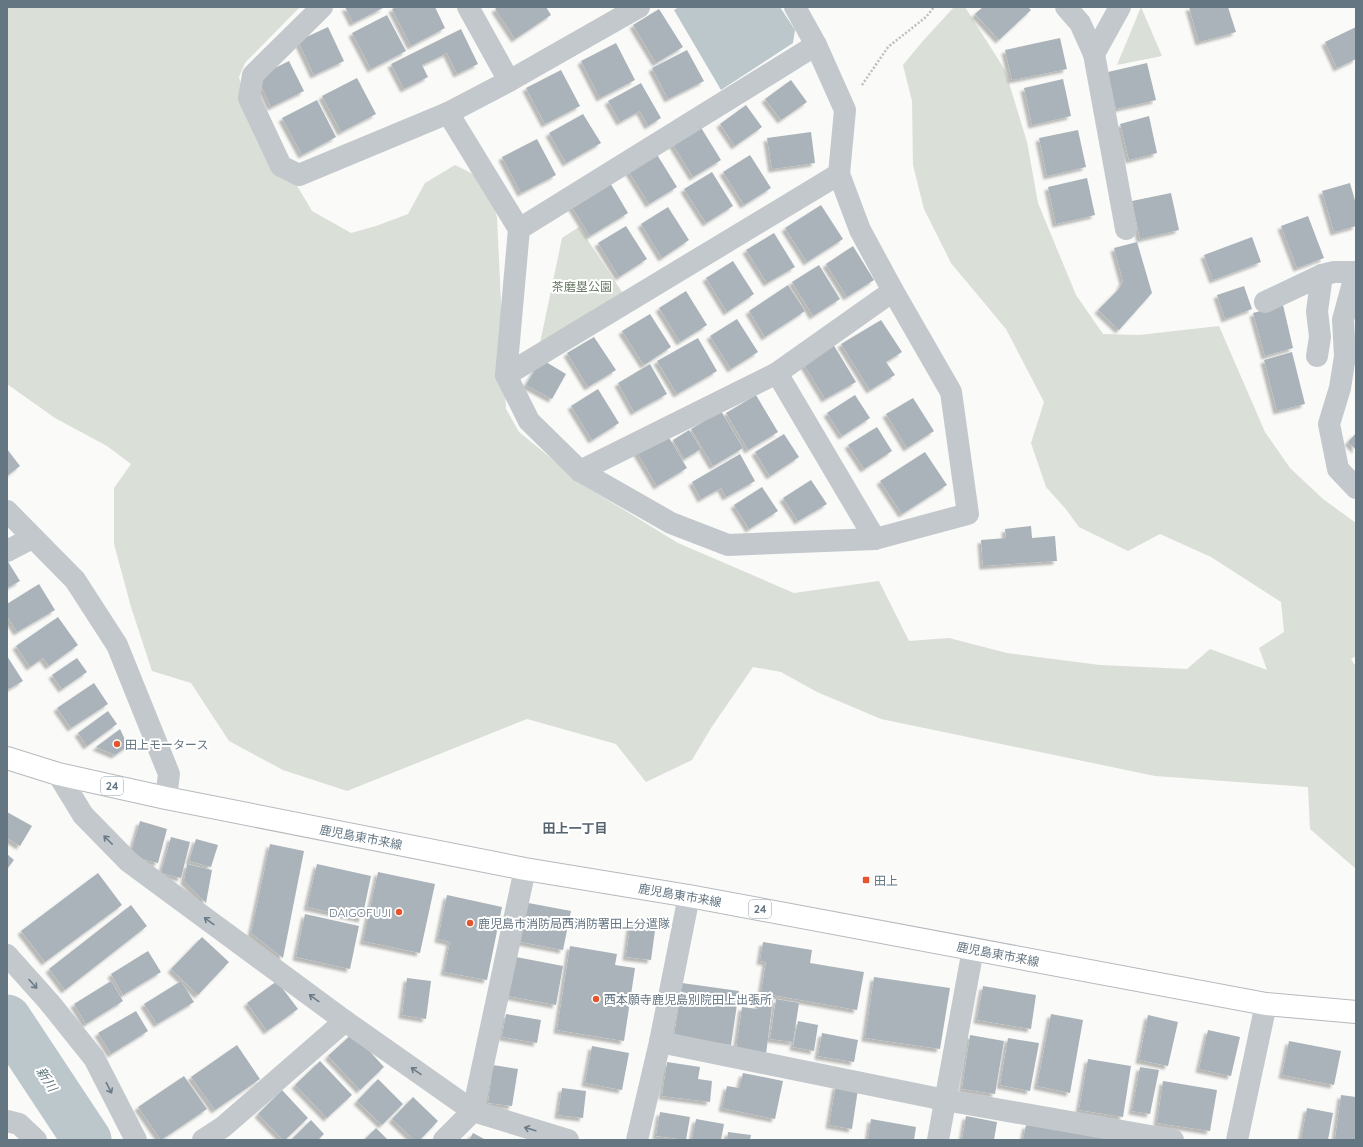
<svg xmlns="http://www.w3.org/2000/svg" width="1363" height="1147" viewBox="0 0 1363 1147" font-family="Quicksand,'Noto Sans JP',sans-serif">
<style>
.green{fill:#dadfd7}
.water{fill:#bbc7cb}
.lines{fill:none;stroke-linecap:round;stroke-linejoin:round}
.river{stroke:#bbc7cb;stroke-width:49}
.building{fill:#aab3b9;filter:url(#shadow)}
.major-casing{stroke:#b5babe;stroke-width:24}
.path{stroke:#bbbfc2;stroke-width:2.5;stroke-dasharray:2 2;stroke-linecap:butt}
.minor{stroke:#c3c8cc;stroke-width:22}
.major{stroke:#fff;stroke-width:22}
.oneway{stroke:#6a7a87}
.poi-dot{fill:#e4572e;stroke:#fff;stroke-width:1.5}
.labels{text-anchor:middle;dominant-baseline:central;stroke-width:4;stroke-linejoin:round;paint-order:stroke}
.shield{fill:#fff;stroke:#939fa8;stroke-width:1}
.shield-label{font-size:11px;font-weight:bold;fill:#657683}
.park-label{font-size:12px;fill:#687a64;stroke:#fff}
.poi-label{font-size:12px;fill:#657683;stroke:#fff;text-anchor:start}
.street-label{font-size:12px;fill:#657683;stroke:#fff}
.neighbourhood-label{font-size:13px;font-weight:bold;fill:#57646e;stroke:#fff}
.water-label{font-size:13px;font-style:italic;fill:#60757c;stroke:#fff}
</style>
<defs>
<filter id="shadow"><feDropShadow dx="-3.5" dy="3.5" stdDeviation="1" flood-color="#0004"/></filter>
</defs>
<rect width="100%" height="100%" fill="#fafaf8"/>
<g class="green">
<path d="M7,7H300L245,63L239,77L245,98L312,211L351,233L376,226L408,214L425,183L455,165L475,175L490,194L497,217L506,409L519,432L585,486L678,543L794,593L879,581L909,641L949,638L1007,653L1100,665L1187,669L1210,649L1267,670L1259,648L1284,632L1281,602L1211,557L1160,534L1128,551L1079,527L1065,508L1046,487L1031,443L1044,402L1006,329L951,263L924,209L913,165L912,101L903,65L922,42L954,7H965L1005,70L1027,142L1038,203L1076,295L1103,334L1139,335L1219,326L1265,432L1290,468L1323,499L1356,523V656L1351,659L1356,667V869L1310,829L1308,787L1155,776L881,719L817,692L781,672L753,667L711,728L692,760L646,782L616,744L527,719L347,791L283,770L229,741L191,683L152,671L131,607L114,544V488L131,464L107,446L55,418L7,384Z"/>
<path d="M1141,7L1162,56L1117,65Z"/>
<path d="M579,227L624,295L539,348L562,238Z"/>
</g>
<path class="water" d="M679,7H780L795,30L793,43L721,90L674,10Z"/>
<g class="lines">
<path class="river" d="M7,1019L87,1140"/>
</g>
<g class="building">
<path d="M345,7H385L353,23Z"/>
<path d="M396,7H435L445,28L411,46L392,9Z"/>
<path d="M498,7H546L551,15L515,39L495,9Z"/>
<path d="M983,7H1028L1031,10L999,40L975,14Z"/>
<path d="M1189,7H1228L1236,32L1199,42Z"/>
<path d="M659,9L683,47L656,63L633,25Z"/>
<path d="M387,15L406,51L371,69L352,33Z"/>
<path d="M328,27L344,61L314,75L298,41Z"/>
<path d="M1356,27V59L1337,68L1325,42Z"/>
<path d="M461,29L478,64L457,74L447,53L422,65L428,77L404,89L391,64Z"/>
<path d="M1060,38L1067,69L1012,80L1005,50Z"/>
<path d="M616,43L635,80L600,98L581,61Z"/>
<path d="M687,50L704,81L668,99L652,68Z"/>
<path d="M289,61L304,91L271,107L257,77Z"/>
<path d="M1147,63L1156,100L1116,109L1108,72Z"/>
<path d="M561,70L580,106L545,124L526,88Z"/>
<path d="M357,78L376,114L341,132L322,96Z"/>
<path d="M1063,79L1071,116L1032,125L1024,88Z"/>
<path d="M791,80L807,102L781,120L765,99Z"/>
<path d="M641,83L661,118L648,126L640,111L620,122L608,101Z"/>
<path d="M317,100L336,137L302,155L282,118Z"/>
<path d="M746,105L762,127L735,146L720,124Z"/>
<path d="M583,114L601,143L566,163L549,133Z"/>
<path d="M1149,116L1157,153L1129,160L1120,124Z"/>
<path d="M700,126L721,160L693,177L672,143Z"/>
<path d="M1078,130L1086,167L1047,176L1039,138Z"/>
<path d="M811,132L815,163L772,169L767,138Z"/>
<path d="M537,139L556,175L521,193L502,157Z"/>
<path d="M656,153L677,187L649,204L628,170Z"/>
<path d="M750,155L771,188L744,205L723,172Z"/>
<path d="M712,172L733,206L706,223L684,189Z"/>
<path d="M1087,178L1095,215L1056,224L1048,187Z"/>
<path d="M609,181L628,213L590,236L570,204Z"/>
<path d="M1350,183L1356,204V226L1334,232L1322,191Z"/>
<path d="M1171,193L1179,230L1140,239L1132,201Z"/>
<path d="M821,205L843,239L807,262L785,228Z"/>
<path d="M668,207L689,240L662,258L641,224Z"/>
<path d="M1308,216L1324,258L1297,268L1281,226Z"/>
<path d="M626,226L647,259L619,277L598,243Z"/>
<path d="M774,233L795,267L767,283L746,250Z"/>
<path d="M1252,237L1261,262L1213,280L1204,255Z"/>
<path d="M1137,242L1152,293L1119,330L1098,310L1119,289L1123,281L1114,248Z"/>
<path d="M853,246L874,280L847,297L826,264Z"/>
<path d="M733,261L754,294L727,312L706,278Z"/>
<path d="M819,265L840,299L813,316L792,282Z"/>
<path d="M788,285L805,311L765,337L749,311Z"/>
<path d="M1244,286L1252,309L1225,319L1217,295Z"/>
<path d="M686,291L707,325L680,342L659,308Z"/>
<path d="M1283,305L1293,348L1265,356L1253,313Z"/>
<path d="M650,314L671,347L644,365L622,331Z"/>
<path d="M737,319L758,352L731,369L710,336Z"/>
<path d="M881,320L902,352L886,362L895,375L870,390L841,344Z"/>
<path d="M594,337L616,370L588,387L567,353Z"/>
<path d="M698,338L717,371L677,394L657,361Z"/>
<path d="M833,344L856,382L825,399L803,363Z"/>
<path d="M1292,352L1305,404L1277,411L1264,360Z"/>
<path d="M541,359L566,374L552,399L526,385Z"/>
<path d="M650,364L667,394L634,412L618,383Z"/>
<path d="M598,389L619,423L592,440L571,406Z"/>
<path d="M756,395L778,432L748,450L726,413Z"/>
<path d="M855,395L870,418L842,436L827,413Z"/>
<path d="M913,398L934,431L907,448L886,414Z"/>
<path d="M721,411L743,448L713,466L691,429Z"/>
<path d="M877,427L892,451L864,469L848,445Z"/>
<path d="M689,430L701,449L684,459L673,440Z"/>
<path d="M665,431L687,468L657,486L635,449Z"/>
<path d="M1356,433V450L1348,442Z"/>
<path d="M784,434L799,457L770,476L755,452Z"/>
<path d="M7,449L20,466L7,476Z"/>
<path d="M925,452L947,485L902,514L880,481Z"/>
<path d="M740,454L755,481L726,497L721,488L701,499L692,482Z"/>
<path d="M811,480L827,504L798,521L783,498Z"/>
<path d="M762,487L778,511L749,529L734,505Z"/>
<path d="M1031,526L1032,538L1055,536L1057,561L983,566L981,540L1006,538L1005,529Z"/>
<path d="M7,560L20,581L7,588Z"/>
<path d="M39,584L55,610L17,632L7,616V604Z"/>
<path d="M58,617L78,645L49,666L43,658L30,667L16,646Z"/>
<path d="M7,656L23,681L9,689L7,687Z"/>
<path d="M77,658L87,672L62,689L52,675Z"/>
<path d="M94,683L108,704L71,728L57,708Z"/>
<path d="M108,711L117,724L87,746L78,733Z"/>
<path d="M120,729L128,746L115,755L96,747Z"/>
<path d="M7,812L32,826L20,846L7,838Z"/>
<path d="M140,821L167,829L158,863L130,856Z"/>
<path d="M171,837L190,842L181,878L161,873Z"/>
<path d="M196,839L218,845L211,867L189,861Z"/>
<path d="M270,844L304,851L283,958L251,933Z"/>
<path d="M7,854L14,860L7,869Z"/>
<path d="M187,864L212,870L206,903L184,881Z"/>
<path d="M317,864L371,876L362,919L307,907Z"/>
<path d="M378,872L435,884L420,953L363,941Z"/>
<path d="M98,873L122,905L45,962L21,931Z"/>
<path d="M447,895L502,907L487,980L444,972L450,942L438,939Z"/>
<path d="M523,902L571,911L563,950L516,941Z"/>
<path d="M131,905L147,926L65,990L49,969Z"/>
<path d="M305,914L359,926L350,969L296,957Z"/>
<path d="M631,920L656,923L651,960L626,957Z"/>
<path d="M202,937L229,962L198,995L171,969Z"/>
<path d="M763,942L812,950L810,963L864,972L857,1010L761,993L766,962L760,961Z"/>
<path d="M570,946L617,954L615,965L635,968L624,1041L557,1030Z"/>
<path d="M148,951L161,972L123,995L111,974Z"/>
<path d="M516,957L563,966L556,1005L508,996Z"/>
<path d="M874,977L950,988L940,1049L865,1038Z"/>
<path d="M407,978L431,981L426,1019L402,1015Z"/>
<path d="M111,981L123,1001L86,1024L74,1004Z"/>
<path d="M181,981L194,1002L157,1024L144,1004Z"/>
<path d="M277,981L298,1009L267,1031L247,1003Z"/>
<path d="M682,983L739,991L731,1045L674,1037Z"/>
<path d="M983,986L1036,995L1031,1029L977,1020Z"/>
<path d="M759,997L773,999L766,1054L736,1050L742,1007L758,1009Z"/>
<path d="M776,999L799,1003L793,1042L770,1039Z"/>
<path d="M136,1011L148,1031L111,1054L98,1033Z"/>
<path d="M506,1014L541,1020L537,1043L502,1037Z"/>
<path d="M1051,1014L1083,1020L1070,1093L1037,1086Z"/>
<path d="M1148,1015L1178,1022L1168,1066L1139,1060Z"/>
<path d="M798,1021L818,1025L814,1051L793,1047Z"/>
<path d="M1208,1030L1240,1037L1231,1076L1199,1069Z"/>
<path d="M353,1033L384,1067L360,1090L328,1056Z"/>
<path d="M822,1033L858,1040L854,1062L818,1056Z"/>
<path d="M970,1035L1004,1041L995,1094L962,1089Z"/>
<path d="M1008,1038L1039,1043L1030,1091L1000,1085Z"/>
<path d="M1289,1041L1341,1051L1334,1085L1282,1075Z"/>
<path d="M237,1045L260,1079L215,1110L191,1077Z"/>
<path d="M592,1046L629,1053L622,1090L585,1083Z"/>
<path d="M1088,1059L1131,1066L1123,1117L1079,1110Z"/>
<path d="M320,1061L352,1095L327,1118L295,1085Z"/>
<path d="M667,1062L700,1067L698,1079L712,1081L710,1102L662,1096Z"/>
<path d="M493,1065L518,1069L512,1106L488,1103Z"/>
<path d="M1140,1067L1159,1070L1150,1114L1132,1111Z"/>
<path d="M743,1073L783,1081L775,1119L722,1108L727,1086L739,1088Z"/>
<path d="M184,1076L207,1109L161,1140L138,1107Z"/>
<path d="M378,1079L403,1104L382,1125L357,1101Z"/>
<path d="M1163,1081L1217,1090L1210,1131L1157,1123Z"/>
<path d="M836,1085L858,1089L852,1129L829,1125Z"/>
<path d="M562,1088L586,1091L583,1118L558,1115Z"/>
<path d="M282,1090L308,1118L285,1140H283L258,1114Z"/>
<path d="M1341,1095L1356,1097V1140L1335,1139Z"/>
<path d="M413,1097L438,1121L420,1140H414L392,1119Z"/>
<path d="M1307,1108L1333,1113L1328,1140H1301Z"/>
<path d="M660,1112L690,1117L686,1140L656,1136Z"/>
<path d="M966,1116L997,1122L994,1140H962Z"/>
<path d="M696,1119L724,1124L721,1140H692Z"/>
<path d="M871,1119L916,1127L914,1140H868Z"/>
<path d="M311,1120L324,1134L318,1140H291Z"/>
<path d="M1026,1125L1108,1137L1107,1140H1023Z"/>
<path d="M376,1128L388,1140H364Z"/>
<path d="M728,1132L751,1135L750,1140H727Z"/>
<path d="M473,1133L486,1140H469Z"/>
</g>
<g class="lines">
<g class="major-casing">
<path id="major" d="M7,758L58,774L166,798L525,869L689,896L1266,1004L1356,1012"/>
</g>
<path class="path" d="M862,85L888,47L926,17L934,7"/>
<g class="minor">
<path d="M322,7L253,75L249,98L281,166L299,175L448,113L509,81L639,7"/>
<path d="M468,7L509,81"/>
<path d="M1066,7L1080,23L1094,54"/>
<path d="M1120,7L1094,54L1126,229"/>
<path d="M448,113L519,229L506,375L529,421L580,471L671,523L728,545L875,539L968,514L951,392L893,291L860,230L839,174L845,110L816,45L795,7"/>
<path d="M519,229L816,45"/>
<path d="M1356,272L1343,320L1345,356L1340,388L1329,424L1338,469L1356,488"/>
<path d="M1265,302L1322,275L1334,272H1356"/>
<path d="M1317,356L1320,337L1317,311L1322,275"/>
<path d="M777,373L875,539"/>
<path d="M506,375L839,174"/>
<path d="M580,471L777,373L893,291"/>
<path d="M7,511L75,580L117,645L169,774L166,798"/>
<path d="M7,551L32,538"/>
<path d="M58,774L83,815L129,862L345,1021L473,1111L568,1140"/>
<path d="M7,955L49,1002L94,1058L136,1140"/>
<path d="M660,1042L945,1100L1173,1140"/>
<path d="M7,1121L19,1124L36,1140"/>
<path d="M203,1140L223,1127L345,1021"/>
<path d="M444,1140L473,1111L525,869"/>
<path d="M637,1140L660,1042L689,896"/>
<path d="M938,1140L973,949"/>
<path d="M1237,1140L1266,1004"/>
</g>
<use href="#major" class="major"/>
</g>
<defs><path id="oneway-shaft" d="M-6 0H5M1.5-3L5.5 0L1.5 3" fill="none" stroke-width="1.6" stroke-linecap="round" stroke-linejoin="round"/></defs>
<g class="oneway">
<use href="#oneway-shaft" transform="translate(108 840) rotate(-135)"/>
<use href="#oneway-shaft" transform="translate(209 921) rotate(-144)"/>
<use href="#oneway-shaft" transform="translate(33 984) rotate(48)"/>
<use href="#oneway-shaft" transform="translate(314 998) rotate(-144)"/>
<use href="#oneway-shaft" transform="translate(416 1071) rotate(-145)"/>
<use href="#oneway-shaft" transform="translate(109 1088) rotate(63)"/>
<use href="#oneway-shaft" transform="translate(530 1129) rotate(-163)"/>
</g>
<g class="poi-dot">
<circle cx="117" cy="744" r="4"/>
<rect x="862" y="876" width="8" height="8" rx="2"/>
<circle cx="399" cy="912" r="4"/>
<circle cx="470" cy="923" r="4"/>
<circle cx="596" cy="999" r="4"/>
</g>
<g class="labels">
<g class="shield">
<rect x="101" y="777" width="22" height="18" rx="3"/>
<rect x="749" y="900" width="22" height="18" rx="3"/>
</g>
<g class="shield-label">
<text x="112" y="786">24</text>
<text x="760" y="909">24</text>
</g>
<g class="park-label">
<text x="582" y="286">茶磨塁公園</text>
</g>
<g class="poi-label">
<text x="125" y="744">田上モータース</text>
<text x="874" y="880">田上</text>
<text x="391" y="912" text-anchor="end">DAIGOFUJI</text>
<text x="478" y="923">鹿児島市消防局西消防署田上分遣隊</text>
<text x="604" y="999">西本願寺鹿児島別院田上出張所</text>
</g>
<g class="street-label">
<text transform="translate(361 837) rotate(11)">鹿児島東市来線</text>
<text transform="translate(680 895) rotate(10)">鹿児島東市来線</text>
<text transform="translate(998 954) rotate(11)">鹿児島東市来線</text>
</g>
<g class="neighbourhood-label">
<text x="575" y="828">田上一丁目</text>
</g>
<g class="water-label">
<text transform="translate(47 1079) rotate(57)">新川</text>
</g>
</g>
<rect width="1363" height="1147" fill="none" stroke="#657683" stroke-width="16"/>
</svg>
